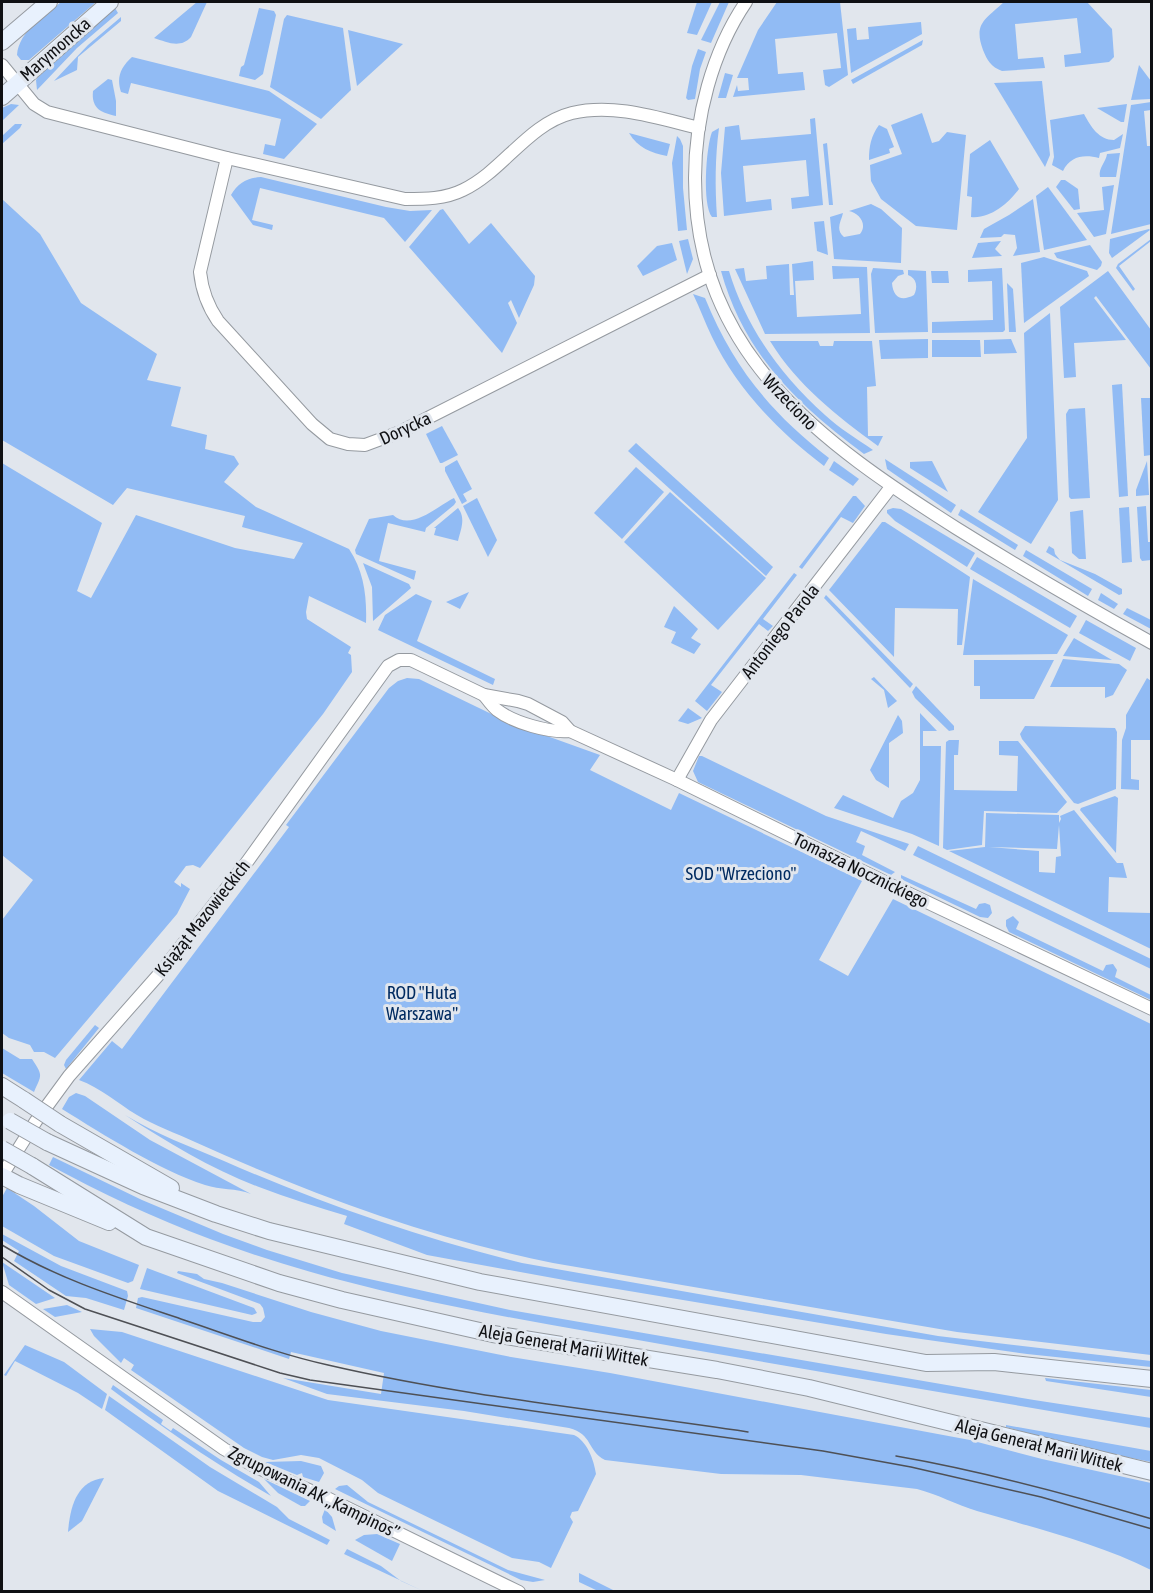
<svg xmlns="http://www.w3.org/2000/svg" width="1153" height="1593" viewBox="0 0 1153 1593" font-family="'Asap Condensed',sans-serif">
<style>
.green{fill:#91bbf4;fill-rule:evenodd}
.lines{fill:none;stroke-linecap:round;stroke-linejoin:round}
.minor-casing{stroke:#959aa0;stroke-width:14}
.secondary-casing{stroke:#959aa0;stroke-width:18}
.minor{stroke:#fff;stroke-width:12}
.secondary{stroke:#e8f1fd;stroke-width:16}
.tram{stroke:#4e5055;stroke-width:1.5}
.secondary-bridge-casing{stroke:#959aa0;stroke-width:18;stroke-linecap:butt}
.secondary-bridge{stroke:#e8f1fd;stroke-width:16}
.labels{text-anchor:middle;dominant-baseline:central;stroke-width:6;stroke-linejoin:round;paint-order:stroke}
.street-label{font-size:18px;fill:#0f1013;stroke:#e1e6ed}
.park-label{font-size:18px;fill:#002b61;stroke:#e1e6ed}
</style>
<rect width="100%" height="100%" fill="#e1e6ed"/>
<g class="green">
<path d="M61,2H96L29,60H21L17,55C19,31 44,16 61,2Z"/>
<path d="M197,2H207L191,37C180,49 167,42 154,38Z"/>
<path d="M697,2H712L697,35L687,33Z"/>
<path d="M720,2H729L711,43L701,40Z"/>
<path d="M777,2H840L848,75L829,87L825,85L823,70L841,68L837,33L775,39L778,74L803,72L805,90L733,97L737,85L738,91L749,90L748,78H737L758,30Z"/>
<path d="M1004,2H1087L1112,29L1114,57L1109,62L1065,67L1064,55L1081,53L1077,18L1015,24L1018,59L1043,57L1045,68L1002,71C991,67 987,60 983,50C973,23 986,19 1004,2Z"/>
<path d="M115,8L118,13L77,48L37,90L36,80L40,74Z"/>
<path d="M259,8L274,11L276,15L263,74L255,80L239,76L241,67L244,65Z"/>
<path d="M287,15L343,28L351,90L321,119L270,87L284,19Z"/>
<path d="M121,17V21L78,57L77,70L54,81L88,45Z"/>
<path d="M921,22L922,34L851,73L847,29L856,28L857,40L869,39L868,27Z"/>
<path d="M348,30L403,44L357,86Z"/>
<path d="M923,40L922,45L853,84L851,80Z"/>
<path d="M698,49L706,52L700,69L695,99L688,100L686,98L692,66Z"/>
<path d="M132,57L269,91L317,124L284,159L263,154L265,144L275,146L281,119L131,83L128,94L121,92C116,77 121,67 132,57Z"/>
<path d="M1139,65L1151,81V99L1131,100Z"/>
<path d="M725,73L733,75L726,98H718Z"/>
<path d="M108,79L112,80L116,101V116C102,113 91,109 93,91Z"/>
<path d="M1042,81L1050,155L1045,167L994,83Z"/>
<path d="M1151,102V110L1144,111L1147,146H1151V224L1111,234L1131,105Z"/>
<path d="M11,104L19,105L2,121V108Z"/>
<path d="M1127,104L1124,122H1121L1097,108Z"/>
<path d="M922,113L932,143L939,141L947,132L966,135L957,230L916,226L881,199L871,181L870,165L902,154L891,125Z"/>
<path d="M1084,114C1091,127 1099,140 1114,140L1123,134L1120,148L1100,153L1099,158C1084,154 1070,156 1063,171L1052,165L1054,157L1050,120Z"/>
<path d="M815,118L823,205L792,209L791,198L809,196L806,160L743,166L746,202L771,199L772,210L724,216L721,173L725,127L739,125L741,140L811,134L810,119Z"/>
<path d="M15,124H22L20,128L2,144V136Z"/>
<path d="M879,125L887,129L894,147L889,149L890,153L869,160C869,146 871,136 879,125Z"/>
<path d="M719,128C715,158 715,186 717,217H712C702,205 706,147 712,132Z"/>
<path d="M629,133L670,144L667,156C651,153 638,148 629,133Z"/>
<path d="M677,136L680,139L683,146V188L687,230L678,231L672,163Z"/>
<path d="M990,140L1019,189C1008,204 990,219 971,217L972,197L967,196L970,154Z"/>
<path d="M827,143L833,205H829L823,144Z"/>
<path d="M1120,153L1116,177H1100C1098,168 1106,162 1107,154Z"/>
<path d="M261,177L386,207L410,211L432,210L405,242L384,218L260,188L252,220L273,225L272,230L253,225L231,195C238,183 247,178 261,177Z"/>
<path d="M1061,180H1065L1078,189L1080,209L1074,210L1056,187Z"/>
<path d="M1114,185L1106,234L1094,237L1077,213L1104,210L1102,187Z"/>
<path d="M1048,187L1087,240L1044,250L1036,196Z"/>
<path d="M2,199L40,234L81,303L157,354L147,380L181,387L171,426L207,435L205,449L234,456L239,464L224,482L256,507L349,549C364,571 367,597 366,623L309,596L306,612L307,619L351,647L348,653L351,655L352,672L323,714L200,868L193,865L186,866L174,882L181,887V883L190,889L177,914L55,1058L44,1052H34L30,1045L9,1038L2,1033V920L33,880L2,855V463L102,523L77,591L91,598L136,515L235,548L294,559L303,543L242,527L245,516L127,488L113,505L2,440Z"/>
<path d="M1033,199L1040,252L1013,256L1017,248L1015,235L1004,234L1001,237L980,238L984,229L1009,215Z"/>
<path d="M871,204L881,209L902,228L901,263L834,259L830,217L843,213C841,222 835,229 844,237L860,234C868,224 859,213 849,211Z"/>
<path d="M443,209L469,244L491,223L535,276L534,285L519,318L511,300L508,303L517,323L502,353L409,247L440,210Z"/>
<path d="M824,221L828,255L817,251L814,222Z"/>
<path d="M1149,229L1150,230L1112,258L1109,253L1110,239Z"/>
<path d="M688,239L693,259L687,274L679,241Z"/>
<path d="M1151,239V241L1119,266L1135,289L1133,291L1116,268L1118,264Z"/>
<path d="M1001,241L995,249L1002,256L972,258L978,243Z"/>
<path d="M672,243L677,260L643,276L637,266L657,246Z"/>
<path d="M1090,245L1102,262L1101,266L1097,270L1057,258L1054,253Z"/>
<path d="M1044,257L1087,271L1089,276L1024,323L1021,263Z"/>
<path d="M813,261L814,280L795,281L797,317L861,314L859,278L833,279L832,266L867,267L870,333L765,334L735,269L744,268L746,281L767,279L766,266L789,264L790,295H794L792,264Z"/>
<path d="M873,268L903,270L904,274L898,276L892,283C893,297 901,302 914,295C918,288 917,278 908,275V270L926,271L928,332L875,333L871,274Z"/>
<path d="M1002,268L1005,330L1003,332L932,333V322L993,320L992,281L968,282V270Z"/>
<path d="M721,271H729C746,327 781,376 825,415C839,428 857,439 873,450L864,454C797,404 744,354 721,271Z"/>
<path d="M931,271H948L949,283H932Z"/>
<path d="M1108,271L1151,330V369L1096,296L1094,298L1126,340L1074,343L1076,377L1064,378L1060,307Z"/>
<path d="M1007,283L1013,289L1016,332H1009Z"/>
<path d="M693,294L705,298C733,367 771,413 829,458L824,466C778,431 737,389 712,337C705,323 700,308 693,294Z"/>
<path d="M1050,313L1058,500L1031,544L978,512L1027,438L1024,333Z"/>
<path d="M928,339V358L881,359L879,340Z"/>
<path d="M1011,339L1017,353L984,354V340Z"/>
<path d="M932,340H980L981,357H932Z"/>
<path d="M770,341H818L820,346H833L834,341H872L876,386L867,387L868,436H883L878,446C837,416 797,385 770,341Z"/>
<path d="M1122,384L1128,496L1119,497L1112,385Z"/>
<path d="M1141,398H1151V455L1144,456Z"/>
<path d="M1085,408L1090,498L1071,499L1069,497L1066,414L1069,409Z"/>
<path d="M442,426L458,455L442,463H440L426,434Z"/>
<path d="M636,443L773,567L766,576L628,451Z"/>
<path d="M885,459L956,505L951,513L887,469Z"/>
<path d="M457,460L472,489L463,494L467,501L462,504L445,471V467Z"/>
<path d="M834,461L859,479L853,486L829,470Z"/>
<path d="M932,461L948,492L910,468V462Z"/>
<path d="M1147,461L1149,495L1136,496V490Z"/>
<path d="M636,467L664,492L622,539L594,513Z"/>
<path d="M670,492L766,578L718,630L624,542Z"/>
<path d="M853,496H856L865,506L853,523L841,517L802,569L799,567Z"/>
<path d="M454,498L456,502L454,505L426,528L425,532L388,523L379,561L416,571L414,580L356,554L355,550L369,519L393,515C411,532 439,505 454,498Z"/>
<path d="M477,498L497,540L488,557L463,506Z"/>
<path d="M1146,506L1148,542H1151V560L1142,561L1140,558L1137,507Z"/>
<path d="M1129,507L1132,562L1122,563L1119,508Z"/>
<path d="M458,508C466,518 461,529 458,541L434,535L436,528H434Z"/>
<path d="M893,508L901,509L975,553L967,567L895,521L887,513V510Z"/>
<path d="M961,509L1018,545L1015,550L958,515Z"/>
<path d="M1083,510L1086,559H1079L1072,553L1070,512Z"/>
<path d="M882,522H885L970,577L962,645H957L958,609L895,608L894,657L829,590Z"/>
<path d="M1049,546L1054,549L1055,554L1060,560L1095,574L1122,589V594L1119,595L1046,552Z"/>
<path d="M1026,550L1092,589L1088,596L1023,556Z"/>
<path d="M977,557L1077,616L1070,628L970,569Z"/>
<path d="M363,563L409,584L411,588L373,621L372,587Z"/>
<path d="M794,573L797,575L763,619L773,626L768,631L759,624L711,685L722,692L707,711L695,701Z"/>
<path d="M973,579L1068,635L1057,654L963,655Z"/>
<path d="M469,592L460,609L446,602Z"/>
<path d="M1101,593L1118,604L1114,609L1098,600Z"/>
<path d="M416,594L432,601L417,641L495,679L493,685L378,630L385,615Z"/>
<path d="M826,595L913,684L910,688L824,598Z"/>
<path d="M674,606L698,629L691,638L701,644L694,654L671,643L676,632L664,627Z"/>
<path d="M1127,608L1151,620V629L1123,614Z"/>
<path d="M1086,620L1136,648L1130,661L1079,633Z"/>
<path d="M1074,638L1112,660L1063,656Z"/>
<path d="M1063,659L1119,664L1127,670L1113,695L1105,698V687H1050Z"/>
<path d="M974,660H1054L1034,699H980V686H974Z"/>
<path d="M874,677L897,701L888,708L884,690L871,679Z"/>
<path d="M407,678L419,679L508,722L600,755L590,770L671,810L679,793L862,881L819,960L848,976L893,899L1151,1024V1355L957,1332L553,1263C429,1238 310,1194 195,1142C176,1133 155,1126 137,1115C117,1103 101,1088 79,1080L112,1041L122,1049L289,827L286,825L389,688L398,681Z"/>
<path d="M1147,678L1151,681V740H1131V779L1139,780V790L1121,789L1122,740L1126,728V715Z"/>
<path d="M916,686L954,726V730L949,731L915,698L912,692Z"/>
<path d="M688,708L702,718L688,724L678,721Z"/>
<path d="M920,713L937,731H923V746H941L939,846L912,834L834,808L843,795L893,818L901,801L913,793L920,780Z"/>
<path d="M898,715L902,721L903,733L889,743V788L876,780L870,770Z"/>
<path d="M1025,726L1115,728L1117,732L1116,789L1078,804L1074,803L1022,739L1020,734Z"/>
<path d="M949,740H959L958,755H954V790L1017,791L1018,756L999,755V741H1018L1067,802L1057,813L984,811L982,845L947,850L943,848L946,742Z"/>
<path d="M699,756H702L826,816L909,844L905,851L861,831L856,842L865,846L862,855L895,872L891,875L698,782L693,771Z"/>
<path d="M1115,796L1118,798L1116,853L1080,810L1081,808Z"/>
<path d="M1074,810L1117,863H1123L1127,878L1109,877L1108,912L1151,913V949L949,851L985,847L986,813L1059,815V823L1061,819L1060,816ZM1059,825L1061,856L1056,857L1055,873L1039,872V851L989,847L1057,849Z"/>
<path d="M918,846L1151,959V969L913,855Z"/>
<path d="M901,875L976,909L979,904L985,903L990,905L992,913L988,918L980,917L901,879Z"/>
<path d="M1013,916L1019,922L1016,929L1103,971L1106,965L1113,964L1117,970L1115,977L1151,995V1000L1009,932L1006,926V920Z"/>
<path d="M95,1025L99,1028L66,1069L64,1065L66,1060Z"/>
<path d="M2,1048L20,1059H32C43,1076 42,1074 34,1092L2,1073Z"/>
<path d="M76,1093L85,1096L150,1140L251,1194C236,1188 220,1190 205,1185C159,1170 104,1135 62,1109L69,1097Z"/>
<path d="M125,1115C156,1134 191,1147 224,1161C320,1203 420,1238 522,1263L938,1336L1151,1361V1367L1027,1354L886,1334L575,1282L427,1255L344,1224L347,1216C317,1207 288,1198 259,1187C213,1170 167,1142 125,1115Z"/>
<path d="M53,1157L142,1200L223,1234L267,1250L342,1273L510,1310L1034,1400L1151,1418V1428C995,1402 839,1375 683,1348C524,1320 362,1296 210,1239C154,1218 101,1193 49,1165Z"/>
<path d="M7,1188L34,1206L79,1241L139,1265L133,1281L128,1283L54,1256L2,1226V1197Z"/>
<path d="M2,1234L61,1266L127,1291L128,1296L124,1310L86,1298L66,1296L14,1261L19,1251L2,1240Z"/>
<path d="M2,1262L55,1298L36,1304L9,1285Z"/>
<path d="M147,1268L254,1308L257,1313L252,1315L140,1289Z"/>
<path d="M178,1271L197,1274L204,1279L222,1283L311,1312L381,1331L511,1357L610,1373L970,1440L1042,1459L1151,1483V1570C1097,1543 1035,1528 977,1511C957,1505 937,1494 917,1489L801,1475L721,1474L605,1460C587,1451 593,1434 569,1428L464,1411L327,1394L283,1378L381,1394L384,1373L291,1352L289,1359L136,1308L138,1298L142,1297L253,1322H261L265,1317L263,1308L260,1304L177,1273Z"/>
<path d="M67,1305L82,1312L55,1317L43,1309Z"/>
<path d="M90,1329L122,1332L328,1400L574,1435C587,1441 594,1460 596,1474L578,1511L572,1512L570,1517L573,1522L551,1568L539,1562L512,1558L378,1493L362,1480L319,1458L301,1455L273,1460L262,1457L244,1448L131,1370L134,1365L124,1358L121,1363L94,1336Z"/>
<path d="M25,1345L64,1362L107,1394L102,1409L78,1393L15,1361L6,1376L4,1375Z"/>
<path d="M1045,1378L1151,1390V1397L1046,1381Z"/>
<path d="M113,1385L163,1420L161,1424L171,1431L173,1428L221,1460L259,1482L271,1496C215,1464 163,1428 111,1389Z"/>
<path d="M109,1396L210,1467L277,1507L289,1519L330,1540L327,1545L218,1491L105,1410Z"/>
<path d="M1006,1425L1151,1451V1462L1092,1450L1006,1427Z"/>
<path d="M301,1461L321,1466L324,1473L319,1482L303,1477L302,1473L297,1475L265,1462Z"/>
<path d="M104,1478L82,1521L68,1532C70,1508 76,1481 104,1478Z"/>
<path d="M264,1479L310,1501L305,1506H301L278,1493Z"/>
<path d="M347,1485L368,1502L508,1570L545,1580L533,1582L521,1580L335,1489L339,1486Z"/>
<path d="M325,1509L332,1517L336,1531L323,1523L322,1517Z"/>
<path d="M377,1534L400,1544L392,1561L355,1540L364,1535Z"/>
<path d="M347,1549L381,1566L401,1581L423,1591L344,1554Z"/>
<path d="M579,1573L615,1591H598L579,1582Z"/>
</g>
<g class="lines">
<g class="minor-casing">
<g id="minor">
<path d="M746,2C712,52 695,118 695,178C695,354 822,443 956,528C1020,568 1085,606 1152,643"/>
<path d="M2,65L34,104L47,112L227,158L405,199C425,199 445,199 463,190C503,171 528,124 572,113C614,103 658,118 699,128"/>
<path d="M227,158L200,272C202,291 207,305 218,321L312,424L330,439L348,444L365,445L400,432L710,275"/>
<path d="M484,695C488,700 492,706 497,710C514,723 550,733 570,731"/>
<path d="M677,780L711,720L891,487"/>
<path d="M2,1175L36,1121L69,1076L161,972L247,862L388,666L399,660H411L484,695L518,701L528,704L562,722L570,731L677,780L893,886L1152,1009"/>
<path d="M2,1292L224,1449L254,1466L327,1498L519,1592"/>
</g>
</g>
<g class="secondary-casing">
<g id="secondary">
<path d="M2,42L49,2"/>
<path d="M2,97L110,2"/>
<path d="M2,1086L24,1100"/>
<path d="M60,1124L171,1188"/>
<path d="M47,1142L143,1186L216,1214L269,1231L480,1282L926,1363L994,1362L1152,1379"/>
<path d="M32,1166L146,1237L279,1283L342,1300L493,1334L717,1370L809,1388L1152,1472"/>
<path d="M2,1176L19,1185L109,1222"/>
</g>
</g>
<use href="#minor" class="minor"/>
<use href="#secondary" class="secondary"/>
<g class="tram">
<path d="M2,1245C58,1279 119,1298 181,1319C229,1335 278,1354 328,1365C466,1397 608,1411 748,1432"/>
<path d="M2,1257L49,1290L85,1309L280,1373L310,1380L823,1451L911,1467L1041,1497L1152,1529"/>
<path d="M896,1456C982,1471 1068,1494 1152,1519"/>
</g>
<g class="secondary-bridge-casing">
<g id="secondary-bridge">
<path d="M24,1100L60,1124"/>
<path d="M10,1121L47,1142"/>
<path d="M2,1149L32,1166"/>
</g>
</g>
<use href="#secondary-bridge" class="secondary-bridge"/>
</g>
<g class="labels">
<g class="street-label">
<text transform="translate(55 49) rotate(-41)">Marymoncka</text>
<text transform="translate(790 402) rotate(46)">Wrzeciono</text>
<text transform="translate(405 428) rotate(-25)">Dorycka</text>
<text transform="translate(780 631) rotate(-52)">Antoniego Parola</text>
<text transform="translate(861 870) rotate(26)">Tomasza Nocznickiego</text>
<text transform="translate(202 918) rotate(-52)">Książąt Mazowieckich</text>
<text transform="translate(564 1345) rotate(10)">Aleja Generał Marii Wittek</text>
<text transform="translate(1039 1445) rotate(14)">Aleja Generał Marii Wittek</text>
<text transform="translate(314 1492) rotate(26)">Zgrupowania AK „Kampinos”</text>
</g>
<g class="park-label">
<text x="741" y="873">SOD "Wrzeciono"</text>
<text x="422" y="992">ROD "Huta<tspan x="422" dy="21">Warszawa"</tspan></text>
</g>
</g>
<rect width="1153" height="1593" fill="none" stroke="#0f1013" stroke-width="6"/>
</svg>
